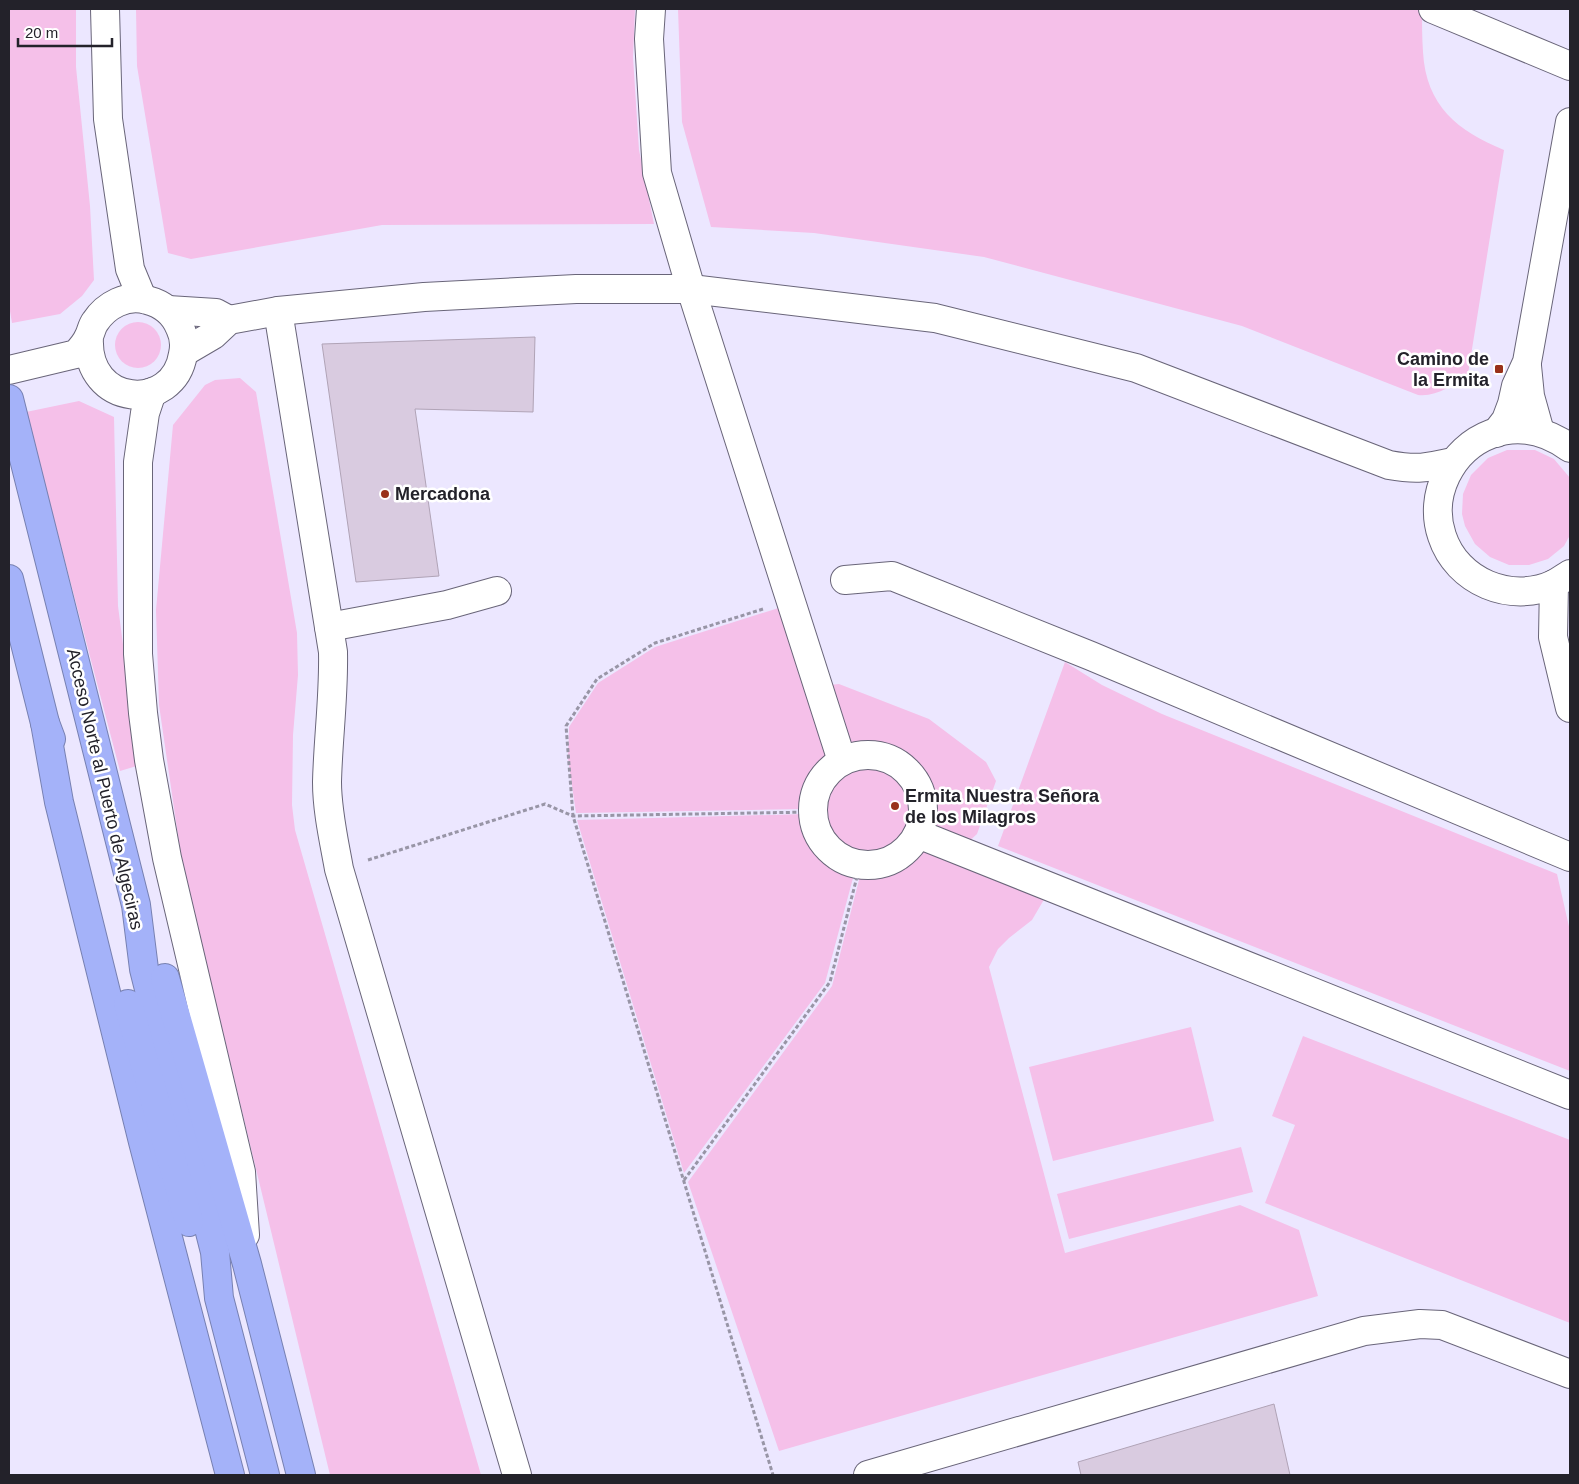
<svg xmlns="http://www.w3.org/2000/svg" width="1579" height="1484" viewBox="0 0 1579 1484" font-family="Arial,sans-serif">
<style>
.green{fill:#f5c0e9}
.building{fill:#d9cbe0;stroke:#b0a3b6}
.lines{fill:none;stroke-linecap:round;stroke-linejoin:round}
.minor-casing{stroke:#696579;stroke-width:30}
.highway-casing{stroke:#7780b1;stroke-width:30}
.path{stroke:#9895a6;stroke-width:3;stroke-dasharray:4 2.5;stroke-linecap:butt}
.minor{stroke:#fff;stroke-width:28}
.highway{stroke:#a4b2f9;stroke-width:28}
.poi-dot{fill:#99311a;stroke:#fff;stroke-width:2}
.labels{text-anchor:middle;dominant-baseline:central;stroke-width:5;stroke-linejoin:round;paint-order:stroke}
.poi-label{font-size:18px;font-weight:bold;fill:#23222a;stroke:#fff;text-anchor:start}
.street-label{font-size:18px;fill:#23222a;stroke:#fff}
</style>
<rect width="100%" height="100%" fill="#ece7ff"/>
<g class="green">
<path d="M9,9H76V67L90,206L94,280L82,296L60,314L12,323L9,305Z"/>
<path d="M136,9H635L633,57L639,150L654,224L382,225L191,259L168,253L137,66Z"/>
<path d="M678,9H1422C1422,23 1422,38 1423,52C1426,106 1458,131 1504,150L1468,374C1453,385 1437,397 1418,395L1242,326L984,257L814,233L711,227L682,122Z"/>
<circle cx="138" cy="345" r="23"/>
<path d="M240,378L256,392L297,633L298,675L293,735L292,805L295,830L481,1475H330L182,863L159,705L156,610L173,425L205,385L215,380Z"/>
<path d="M79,401L114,417L118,606L135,738L140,765L120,771L26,412Z"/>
<path d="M1507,450H1535L1554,459L1570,478V535L1564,546L1548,559L1529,565H1509L1490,557L1475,544L1465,526L1462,514L1463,494L1471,475L1488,458Z"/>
<path d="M788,605L830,685L839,684L929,719L986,762L996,781L977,834L962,848L1049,891L1032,920L1009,938L998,949L989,967L1065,1253L1240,1205L1299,1230L1318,1296L779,1451L688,1182L832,986L861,872L860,866L853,878L825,983L684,1173L577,820L805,814L812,812L804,809L576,813L568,758L569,727L598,683L655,647Z"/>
<path d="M1065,662L1102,685L1162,714L1557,874L1570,931V1071L998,846Z"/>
<path d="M1191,1027L1214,1121L1053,1161L1029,1067Z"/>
<path d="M1303,1036L1570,1140V1323L1265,1203L1295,1125L1272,1116Z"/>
<path d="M1241,1147L1253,1192L1069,1239L1057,1194Z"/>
</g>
<g class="building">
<path d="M535,337L533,412L415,409L439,576L356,582L322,344Z"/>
<path d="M1274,1404L1290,1475H1081L1078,1462Z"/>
</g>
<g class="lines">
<g class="minor-casing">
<g id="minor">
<path d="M105,9L108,119L130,269L142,298"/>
<path d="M651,9L649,39L657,173L691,289L842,761"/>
<path d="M1433,9L1570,66"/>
<path d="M168,310L216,313L229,320"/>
<path d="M278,311L333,652C334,696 328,739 327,782C327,811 334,841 339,869L517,1475"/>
<path d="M184,352L213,335L229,320L278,311L424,297L576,289H691L935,318L1136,368L1389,465C1417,470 1426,468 1453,462"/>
<path d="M1527,366L1530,396L1540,432"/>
<path d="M9,370L76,354C81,349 86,343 89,336C91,332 92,326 95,322C106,305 127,294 147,300C163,304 174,313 180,328C184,336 185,345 183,354C174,413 85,408 89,337"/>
<path d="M152,392L145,413L138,462V654L143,713L149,760L167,858L241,1172L245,1235"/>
<path d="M1496,433L1506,420L1512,404L1516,386L1527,362L1570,122"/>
<path d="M1570,448C1547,431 1519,424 1491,434C1451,449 1428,495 1442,536C1457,582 1511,604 1554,584C1560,581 1565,577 1570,574"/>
<path d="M845,580L892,576L1091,656L1570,857"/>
<path d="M1554,584L1553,637L1570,708"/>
<path d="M329,627L447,605L497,591"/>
<circle cx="868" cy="810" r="55"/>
<path d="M918,834L1570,1095"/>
<path d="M868,1475L1364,1331L1420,1324L1442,1325L1570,1374"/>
</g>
</g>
<g class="highway-casing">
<g id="highway">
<path d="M9,399L136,905L144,969L215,1252L219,1298L265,1475"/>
<path d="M9,579L45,723L51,739"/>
<path d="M45,723L59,802L143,1142L230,1475"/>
<path d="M165,978L247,1264L301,1475"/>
<path d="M128,1004L189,1222"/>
</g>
</g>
<g class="path">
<path d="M763,609L655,643L597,679L566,726L573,816L773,1475"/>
<path d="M368,860L545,804L573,816L813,812"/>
<path d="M684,1180L830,982L860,865"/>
</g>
<use href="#minor" class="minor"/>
<use href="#highway" class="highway"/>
</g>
<g class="poi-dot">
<rect x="1494" y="364" width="10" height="10" rx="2.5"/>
<circle cx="385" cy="494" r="5"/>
<circle cx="895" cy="806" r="5"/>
</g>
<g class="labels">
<g class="poi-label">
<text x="1489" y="359" text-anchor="end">Camino de<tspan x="1489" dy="21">la Ermita</tspan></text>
<text x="395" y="494">Mercadona</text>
<text x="905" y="796">Ermita Nuestra Señora<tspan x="905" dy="21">de los Milagros</tspan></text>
</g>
<g class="street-label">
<text transform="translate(105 789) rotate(77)">Acceso Norte al Puerto de Algeciras</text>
</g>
</g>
<rect width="1579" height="1484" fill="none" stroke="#23222a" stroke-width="20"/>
<path d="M18 38v8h94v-8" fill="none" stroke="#23222a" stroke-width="2.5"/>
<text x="25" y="38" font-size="15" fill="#23222a" stroke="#ffffff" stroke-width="4" paint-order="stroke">20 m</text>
</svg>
